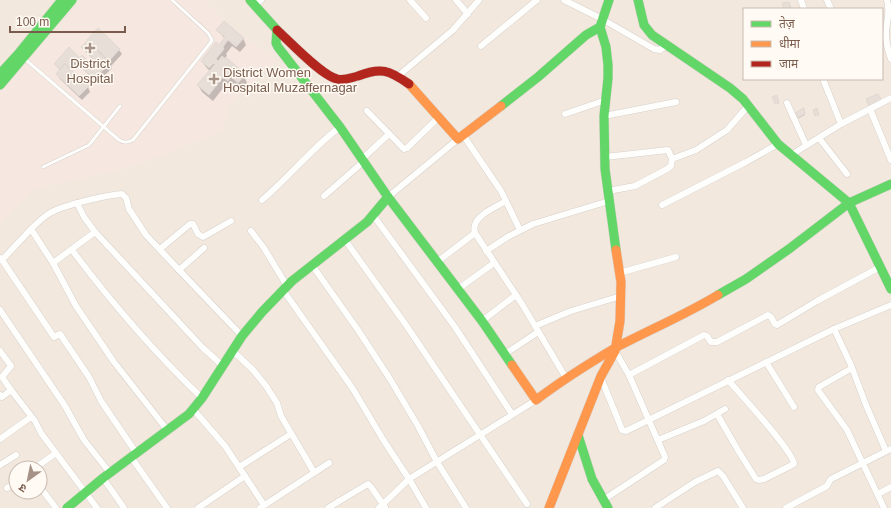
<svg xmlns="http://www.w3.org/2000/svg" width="891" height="508" viewBox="0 0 891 508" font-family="Helvetica,'Noto Sans Devanagari',sans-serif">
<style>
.residential{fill:#f2e8de;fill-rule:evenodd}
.commercial{fill:#f6e8e1}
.shadow{fill:#0003}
.building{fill:#e6ded7;stroke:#e2d8d2}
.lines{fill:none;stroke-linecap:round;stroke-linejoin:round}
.lane-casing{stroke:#d7d1cb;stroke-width:4}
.street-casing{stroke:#d7d1cb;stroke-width:7}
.fast-casing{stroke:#d9d2cb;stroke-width:10}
.slow-casing{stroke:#d9d2cb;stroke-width:10}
.jam-casing{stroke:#d9d2cb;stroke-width:10}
.lane{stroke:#fefefd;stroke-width:3}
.street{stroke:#fefefd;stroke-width:6}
.fast{stroke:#63d668;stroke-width:9}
.slow{stroke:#ff974d;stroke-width:9}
.jam{stroke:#b3261e;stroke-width:9}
.poi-dot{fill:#a69286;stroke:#fffaf3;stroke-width:1.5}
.labels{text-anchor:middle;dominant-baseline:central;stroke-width:3;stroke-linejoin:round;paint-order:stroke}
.poi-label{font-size:13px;fill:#7a5c4d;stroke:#fffaf3}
</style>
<rect width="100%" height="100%" fill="#f9f5f0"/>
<path class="residential" d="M0,0H891V508H0ZM744,9H882V79H744ZM16,468H40V492H16Z"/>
<path class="commercial" d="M84,0H204L226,22L277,61L229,104L222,132L126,169L35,189L0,224V93Z"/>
<g class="shadow">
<path d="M218,30L243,38L246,45L240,52L232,46L226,54L227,56L224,59L242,72L247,83L242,89L234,83L232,86L227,83L213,101L202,92L198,85L210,71L206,67L202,61L219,46L225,39Z"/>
<path d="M89,40L119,50L122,54L111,66L112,68L104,76L96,66L98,64L85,51L82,47H92Z"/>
<path d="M78,57L98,72L100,75L95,81L77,63L70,70L88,87L90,92L82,100L60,79L57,74L60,70L55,64Z"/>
<path d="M804,110L805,115L799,118L796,113Z"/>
</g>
<g class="building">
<path d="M789,2L791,8L784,9L782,3Z"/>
<path d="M224,21L244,38L236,47L228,40L223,47L224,49L216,59L218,61L222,56L226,59L227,58L243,72L241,74L244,76L238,83L231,77L228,81L223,77L209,95L197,85L215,64L214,63L209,68L201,61L216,42L219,45L225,37L216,30Z"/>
<path d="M98,28L120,49L109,61L87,40Z"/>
<path d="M87,41L110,63L101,72L94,66L98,63L81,47Z"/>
<path d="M69,47L79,57L69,67L65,63L60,69L54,64Z"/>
<path d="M82,55L99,72L93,78L75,62Z"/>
<path d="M65,64L89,86L79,96L56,74Z"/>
<path d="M878,94L883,102L869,107L866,99Z"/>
<path d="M777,95L779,103L775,104L772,97Z"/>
<path d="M804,108L805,114L797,118L795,113Z"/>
<path d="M817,108L819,115L815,116L813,110Z"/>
</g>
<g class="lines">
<g class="lane-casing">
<g id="lane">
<path d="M26,60L119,140C124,143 127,143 133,140L211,42L212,40L208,33L172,0"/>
<path d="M43,167L89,145L120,106"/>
</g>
</g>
<g class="street-casing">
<g id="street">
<path d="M410,0L426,18"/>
<path d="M456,0L468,14"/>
<path d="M564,0L602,19L654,49L660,50L667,45"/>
<path d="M801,0L804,9"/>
<path d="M827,0L831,9"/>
<path d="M887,0C891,14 886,21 886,34C886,43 888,51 891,59"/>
<path d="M254,5L261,0"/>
<path d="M481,46L537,0"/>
<path d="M398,76L453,30L479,0"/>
<path d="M823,79L841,124"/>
<path d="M787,103L806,145"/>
<path d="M870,109L891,160"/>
<path d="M367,111L404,149L407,148L439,117"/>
<path d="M565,114L606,100"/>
<path d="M604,116L676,102"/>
<path d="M463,135L501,191L520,230"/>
<path d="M819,138L847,174"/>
<path d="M791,155L841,124L891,98"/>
<path d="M605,157L668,150L672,159"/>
<path d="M362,159L389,134"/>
<path d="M608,191L635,186L667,169L671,166L672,159L696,150L727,130L748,106"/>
<path d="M324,196L363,162"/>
<path d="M388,197L458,139"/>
<path d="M262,200C289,177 311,149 340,127"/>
<path d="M77,203L84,217L95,232L203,348L223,366"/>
<path d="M662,205L746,162L778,144"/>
<path d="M373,215L455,327L512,414"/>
<path d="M31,229C37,223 43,217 50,213C63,205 107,195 122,194L126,198L129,209L146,235L179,270L204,248"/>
<path d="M251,231L264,248L287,286"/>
<path d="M475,233C470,217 494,208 506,201"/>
<path d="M345,240L406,325L527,504"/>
<path d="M160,249L190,224H193L198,234L203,237L231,221"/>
<path d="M72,250C111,302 155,353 202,398"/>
<path d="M486,251L509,236L533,224L609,201"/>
<path d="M0,258L2,260L31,229L53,263L95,232"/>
<path d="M2,260L54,337L60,334L89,377L101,401L137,454"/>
<path d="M437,262L475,233L522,304L566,378"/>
<path d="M53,263L76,306L114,362L168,431"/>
<path d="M312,265L358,330L390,379L418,426L437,462L466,508"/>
<path d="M179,270L242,336"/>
<path d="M619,273L676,257"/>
<path d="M458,289L494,263"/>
<path d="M283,290L353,389L384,441L409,479L426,508"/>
<path d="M0,310L65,406L84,440L110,473"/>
<path d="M482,321L516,295"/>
<path d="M535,326L571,311L621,296"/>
<path d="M834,329L851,365L866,405L886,451"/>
<path d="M0,351L11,366L2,377L11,390"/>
<path d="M233,351L253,370L266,386L277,403L281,416L314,472"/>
<path d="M505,354L538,332"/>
<path d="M766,362L794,407"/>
<path d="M852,368L819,387L818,390L847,430L884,508"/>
<path d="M629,375L704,335L707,336L711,342H717L768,315L771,317L775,324L777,325L817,301L880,267"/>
<path d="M601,378L621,427L622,430L626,431L834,329L891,305"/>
<path d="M0,395L2,397L11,390L35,421L41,433L56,453L35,468"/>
<path d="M193,409L225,446L264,505"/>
<path d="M717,414L739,452L756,479L759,480L764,479L794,464C793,451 740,394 728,380"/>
<path d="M0,439L31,417"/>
<path d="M658,440L704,421L725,409"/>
<path d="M56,453L97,508"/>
<path d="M131,457L167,508"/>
<path d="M0,465L16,455"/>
<path d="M239,467L291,434"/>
<path d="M103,478L124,508"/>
<path d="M40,487L56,508"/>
<path d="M7,488L16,482"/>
<path d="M878,494L891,487"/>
<path d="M603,500L664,460L665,457L629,375L615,351"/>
<path d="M198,508L245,476"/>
<path d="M260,508L329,463"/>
<path d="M328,508L341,500L368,484L371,487L385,507"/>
<path d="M379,508L409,479L536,400"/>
<path d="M655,508L695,482L718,471L723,476L743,508"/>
<path d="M786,508L827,486L830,480L833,478L891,449"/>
</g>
</g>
<g class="fast-casing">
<g id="fast">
<path d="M250,0L277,30L276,43L278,47L340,127L388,197L482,321L512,365"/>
<path d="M609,0L600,27L606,47L608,65V78L604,116L605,169L616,250"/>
<path d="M638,0L644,25L652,35L730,88L743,99L778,144L849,203L891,289"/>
<path d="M0,74L19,53L62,0"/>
<path d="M0,85L72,0"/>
<path d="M501,106L538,77L586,35L600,27"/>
<path d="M718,295L746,279L789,249L849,203L891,184"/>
<path d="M578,435L592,479L608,508"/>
<path d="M67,508L103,478L189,414L202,398L242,336L262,312L292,281L367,222L388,197"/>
</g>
</g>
<g class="slow-casing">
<g id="slow">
<path d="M409,84L458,139L501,106"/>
<path d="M512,365L536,400C561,381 588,364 615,348C649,330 685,315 718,295"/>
<path d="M549,508L601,376L615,351L620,321L621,282L616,250"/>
</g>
</g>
<g class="jam-casing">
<path id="jam" d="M277,30C289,41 322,76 337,79C345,81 350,78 358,76C381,67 389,70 409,84"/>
</g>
<use href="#lane" class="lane"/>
<use href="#street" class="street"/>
<use href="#fast" class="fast"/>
<use href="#slow" class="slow"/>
<use href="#jam" class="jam"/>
</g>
<g class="poi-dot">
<path d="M88 42h4v4h4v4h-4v4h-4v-4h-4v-4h4z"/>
<path d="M212 73h4v4h4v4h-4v4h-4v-4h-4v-4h4z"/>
</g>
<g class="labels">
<g class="poi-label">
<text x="90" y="63">District<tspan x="90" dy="15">Hospital</tspan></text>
<text x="223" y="72" text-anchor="start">District Women<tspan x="223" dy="15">Hospital Muzaffernagar</tspan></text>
</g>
</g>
<rect x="743" y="8" width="140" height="72" fill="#fffaf3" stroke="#cabbb1"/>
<rect x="751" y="21" width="20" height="6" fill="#63d668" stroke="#cabbb1"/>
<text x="779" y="28" font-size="12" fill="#7a5c4d">तेज़</text>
<rect x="751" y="41" width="20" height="6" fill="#ff974d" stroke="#cabbb1"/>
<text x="779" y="48" font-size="12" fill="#7a5c4d">धीमा</text>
<rect x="751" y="61" width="20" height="6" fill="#b3261e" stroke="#cabbb1"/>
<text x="779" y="68" font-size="12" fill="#7a5c4d">जाम</text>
<g transform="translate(28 480) rotate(213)"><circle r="19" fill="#fffaf3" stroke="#cabbb1"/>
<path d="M0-3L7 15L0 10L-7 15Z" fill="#a69286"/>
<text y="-6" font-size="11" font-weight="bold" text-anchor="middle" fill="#7a5c4d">उ</text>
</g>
<path d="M10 26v6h115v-6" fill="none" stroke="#7a5c4d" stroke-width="2"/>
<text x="16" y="26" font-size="12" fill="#7a5c4d" stroke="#fffaf3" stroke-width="3" paint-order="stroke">100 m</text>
</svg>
